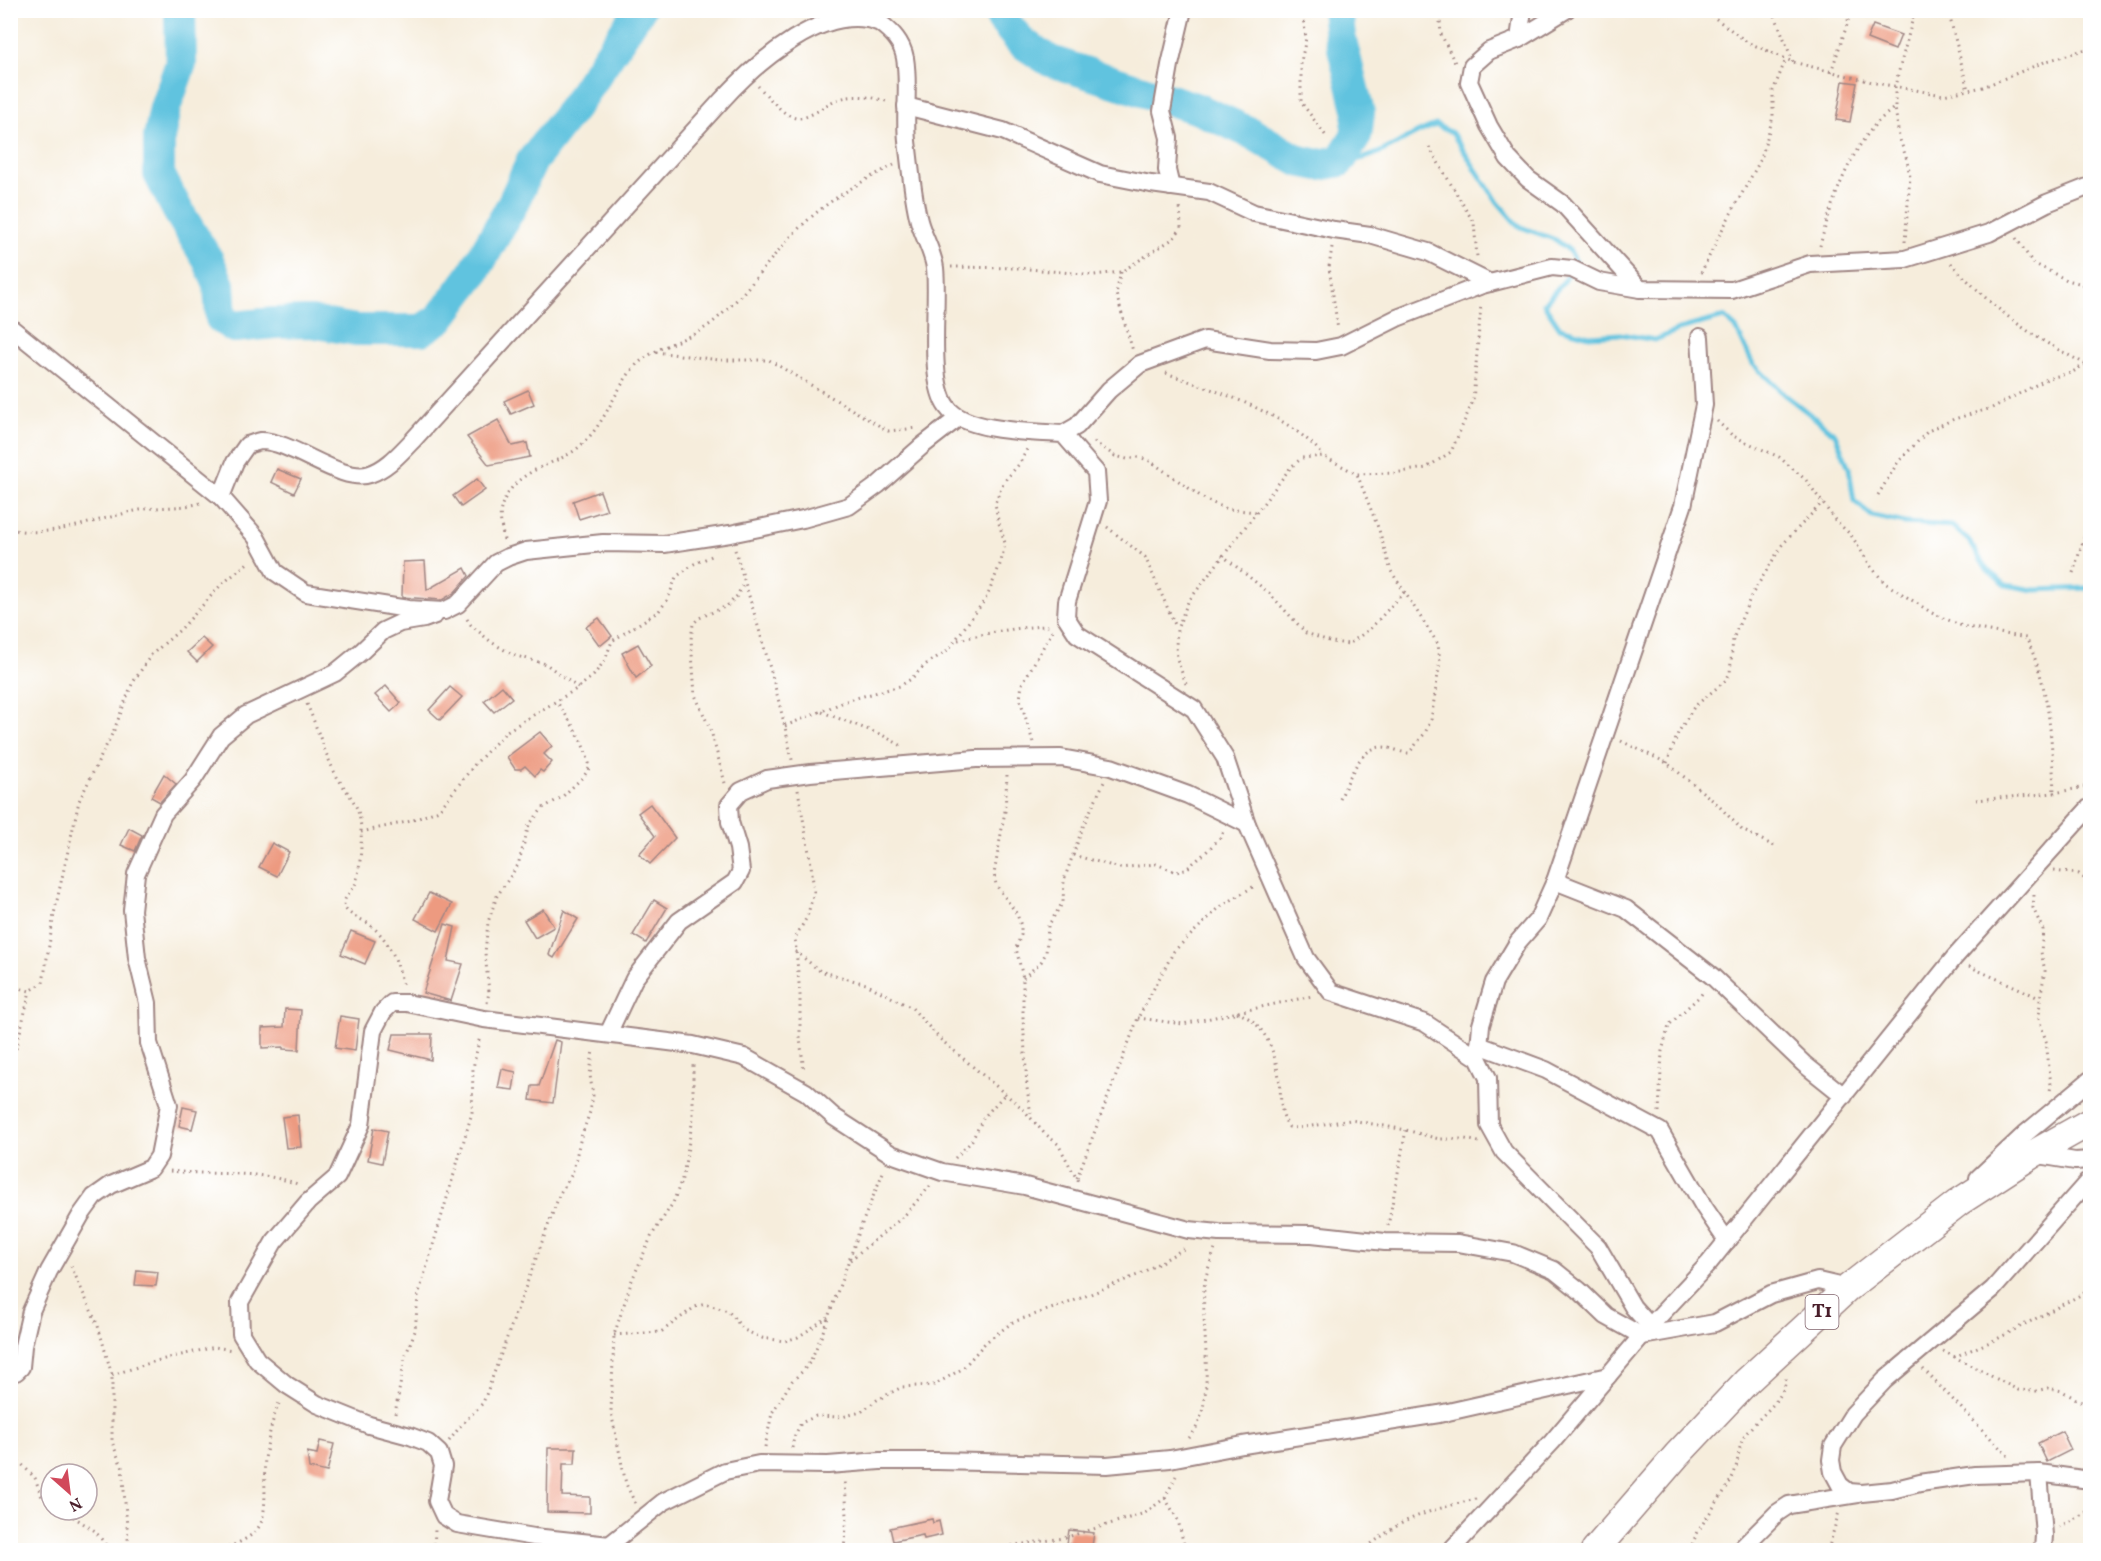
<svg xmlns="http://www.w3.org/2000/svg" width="2101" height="1561" viewBox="0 0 2101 1561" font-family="Vollkorn,serif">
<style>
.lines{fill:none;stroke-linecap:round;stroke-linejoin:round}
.stream{stroke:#61c3df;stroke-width:5}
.river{stroke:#61c3df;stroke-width:32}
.building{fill:#ed9a80}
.minor-casing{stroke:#a08684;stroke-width:20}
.trunk-casing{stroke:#a08684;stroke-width:30}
.path{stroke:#a08684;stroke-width:3;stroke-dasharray:1.5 4.5;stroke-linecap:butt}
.minor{stroke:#fff;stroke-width:16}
.trunk{stroke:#fff;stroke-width:27}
.labels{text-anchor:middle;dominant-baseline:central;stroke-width:5;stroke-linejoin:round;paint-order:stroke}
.shield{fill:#fff;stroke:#80626b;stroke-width:1.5}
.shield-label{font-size:20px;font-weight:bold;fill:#4a1f2b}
</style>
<rect width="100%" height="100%" fill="#fff"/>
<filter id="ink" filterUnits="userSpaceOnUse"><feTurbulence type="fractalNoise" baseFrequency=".0167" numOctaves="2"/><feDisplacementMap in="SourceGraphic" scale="12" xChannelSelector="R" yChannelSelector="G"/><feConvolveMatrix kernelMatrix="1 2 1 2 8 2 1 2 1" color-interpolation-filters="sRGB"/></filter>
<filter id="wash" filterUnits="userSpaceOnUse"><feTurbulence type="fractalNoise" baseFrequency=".008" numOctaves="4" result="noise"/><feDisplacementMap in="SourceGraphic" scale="24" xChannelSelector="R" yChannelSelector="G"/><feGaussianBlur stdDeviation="1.35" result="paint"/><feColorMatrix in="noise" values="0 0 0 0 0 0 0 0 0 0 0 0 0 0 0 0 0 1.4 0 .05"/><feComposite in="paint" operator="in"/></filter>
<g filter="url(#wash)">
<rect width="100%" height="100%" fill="#f6eddc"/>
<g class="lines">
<path class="stream" d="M1340,161C1376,163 1402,136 1436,125L1452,133L1496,200L1518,226L1556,240L1570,251L1576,262L1565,280L1544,304L1560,328L1589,336L1620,334L1655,340L1683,328L1724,317L1736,328L1753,364L1784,394L1835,434L1849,468L1854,501L1872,516L1905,523L1952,526L1969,541L1987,570L2006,585L2034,590L2090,588"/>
<g class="river">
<path d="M180,10L181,63L165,108L159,138V174L178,211L208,260L219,285L221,318L234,327L274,323L311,322L356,330H422L440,318L474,272L511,207L532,161L574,107L639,10"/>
<path d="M999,10L1002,19L1021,42L1050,61L1198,109L1251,133L1299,161L1319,165L1340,161L1356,136L1359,113L1340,36L1337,10"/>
</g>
</g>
<g id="blocks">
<g class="building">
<path d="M1873,25L1901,35L1895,50L1867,39Z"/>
<path d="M1843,81L1857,83L1850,122L1836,120Z"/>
<path d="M528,390L534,404L511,414L504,401Z"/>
<path d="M498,420L512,446L527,443L530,457L489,465L467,437Z"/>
<path d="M277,469L301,479L294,493L271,482Z"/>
<path d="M477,479L485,490L461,507L453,496Z"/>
<path d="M600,491L607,510L579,519L573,501Z"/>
<path d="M425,561L427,590L465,568L469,576L454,593L442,600L402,597L403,562Z"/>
<path d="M599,618L612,636L600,646L586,627Z"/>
<path d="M202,638L212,647L197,662L187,652Z"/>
<path d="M638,644L651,666L636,678L622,653Z"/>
<path d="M386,686L401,703L391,712L375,695Z"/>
<path d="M502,686L512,698L494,712L484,701Z"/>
<path d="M450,687L462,697L440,720L429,710Z"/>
<path d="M540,732L552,746L544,754L552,762L543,772L540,770L535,776L525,766L521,769H515L507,757Z"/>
<path d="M164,774L176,784L160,802L151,797Z"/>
<path d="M650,804L675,838L650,864L639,854L655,836L638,813Z"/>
<path d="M129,828L142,835L135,851L121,845Z"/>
<path d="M272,843L289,852L277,876L259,867Z"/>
<path d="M429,893L452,904L438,931L415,919Z"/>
<path d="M654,900L667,908L646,943L633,935Z"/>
<path d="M543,909L554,927L535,938L524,920Z"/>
<path d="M564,910L578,919L554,958L549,955Z"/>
<path d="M445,924L455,927L448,961L463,964L451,1001L423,993Z"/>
<path d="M351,931L375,941L365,964L341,954Z"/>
<path d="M285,1009L301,1010L299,1050L283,1049V1047L262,1048V1028L284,1027Z"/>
<path d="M340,1016L359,1019L355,1051L335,1048Z"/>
<path d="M394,1034H432L431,1060L390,1050Z"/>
<path d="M555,1040L561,1042L553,1103L530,1100L532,1086H539Z"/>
<path d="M502,1069L516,1072L513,1090L498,1088Z"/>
<path d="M183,1107L197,1110L192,1129L179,1126Z"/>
<path d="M298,1115L301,1147L286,1148L282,1117Z"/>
<path d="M374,1128L388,1131L382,1163L368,1160Z"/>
<path d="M137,1270L158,1272L156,1286L135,1285Z"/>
<path d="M2062,1431L2071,1450L2047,1462L2038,1443Z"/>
<path d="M320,1441L334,1444L327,1472L309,1468L307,1452L317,1454Z"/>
<path d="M548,1448H576L575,1464H563L562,1496L590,1497V1513L547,1512Z"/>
<path d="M932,1519L933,1523L939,1521L942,1535L924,1539L923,1535L893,1541L890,1528Z"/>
<path d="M1069,1530L1094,1533L1092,1546L1067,1544Z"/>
</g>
</g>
</g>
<g filter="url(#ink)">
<use href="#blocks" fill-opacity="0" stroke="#a08684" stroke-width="1.5"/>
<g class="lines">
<g class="minor-casing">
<g id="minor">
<path d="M1566,10L1519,39L1489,51L1472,66L1469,82L1489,126L1508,158L1528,179L1563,204L1640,289"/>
<path d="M1519,39L1523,10"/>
<path d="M906,106L1003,131L1100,174L1151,184L1209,192L1254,213L1334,230L1370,235L1428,252L1490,283"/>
<path d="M1171,187L1167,170L1169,138L1162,111L1170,65L1183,10"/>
<path d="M10,327L221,497L256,537L275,572L306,593L408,609L444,611L458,604L496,563L508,557L526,551L603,543L664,544L730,534L803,519L849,506L878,485L922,446L958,418"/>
<path d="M1063,434L1077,426L1109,390L1140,364L1205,340L1270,350L1316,351L1341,346L1397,318L1482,285L1552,267L1572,269L1599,282L1640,289L1732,290L1810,264L1905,259L1989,233L2047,203L2090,186"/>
<path d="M221,497L235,462L247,445C251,444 256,442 260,441C292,440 341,484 370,474C388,468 400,453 413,440L722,100C755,64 826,0 880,23C892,32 902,42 905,58C910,87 903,120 908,149C911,173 913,198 919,221C923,236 933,252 935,268C939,303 927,380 947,407C964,432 1035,432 1063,434L1096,472L1098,501L1067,601L1066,617L1077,634L1194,709L1225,758L1247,824L1306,958L1331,992L1425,1023L1478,1058L1488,1078L1489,1125L1504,1152L1598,1247L1633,1307L1650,1326"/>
<path d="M1555,881L1626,909L1712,976L1804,1064L1844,1096"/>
<path d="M608,1034L634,979L679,921L735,882L741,871L738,848L730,822L729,805L741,791L767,779L810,773L976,759L1061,758L1111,767L1188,795L1247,824"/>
<path d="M1479,1045L1546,1070L1660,1131L1704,1207L1727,1241"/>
<path d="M1478,1058L1481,1025L1494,982L1518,942L1538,919L1555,881L1683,506L1704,405L1700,337"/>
<path d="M2033,1154L2075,1161L2090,1160"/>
<path d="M1978,1178L2025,1134L2090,1080"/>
<path d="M2090,1179L1993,1289L1885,1380L1853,1414L1833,1446L1831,1460L1833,1472L1840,1485L1849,1492L1862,1493L1892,1490L1920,1483L1975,1475L2039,1473L2090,1480"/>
<path d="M10,1372H16L21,1367L23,1346L31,1311L49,1271L81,1215L94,1197L111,1185L151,1168L159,1156L169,1105L149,1043L148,1003L137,958L132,910L136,874L163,814L193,780L221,736L246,715L335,673L362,651L383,631L400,623L424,619L435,615"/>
<path d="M2039,1473L2044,1535L2043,1550"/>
<path d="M610,1545L534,1537L457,1524L444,1516L437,1501L443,1466L439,1453L428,1443L410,1436L369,1425L317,1404L287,1385L257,1360L241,1334L240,1302L274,1242L308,1202L337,1177L361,1125L373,1031L383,1012L392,1003H407L484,1019L693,1045L744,1057L806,1092L834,1117L891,1154L942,1172L1025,1186L1189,1230L1219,1233L1312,1234L1385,1242L1458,1243L1513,1253L1554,1270L1579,1290L1606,1316L1642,1336L1715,1323L1771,1294L1818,1281L1848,1288"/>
<path d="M603,1550L663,1502L725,1471L759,1464L828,1465L880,1461H937L1107,1465L1170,1459L1243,1445L1439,1414L1608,1376"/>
<path d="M1451,1550L1552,1442L1650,1326L1709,1263L1954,958L2090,807"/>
<path d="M1740,1550L1777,1513L1789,1505L1858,1494"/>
</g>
</g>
<g class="trunk-casing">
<path id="trunk" d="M1595,1550L1677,1455L1746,1382L1848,1288L1959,1202L2033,1154L2090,1122"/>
</g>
<g class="path">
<path d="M1302,10L1306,38L1301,62V102L1326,136"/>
<path d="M1439,10L1441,34L1456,65"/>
<path d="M1708,10L1711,15L1747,42L1793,62L1876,83L1943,95L1983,87L2047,61L2090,48"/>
<path d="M1773,10L1793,62"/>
<path d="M1948,10L1968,90"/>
<path d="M1831,72L1848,22L1849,10"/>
<path d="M758,86C766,94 785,118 797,118C812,119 825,103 839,99C855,94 874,97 889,102"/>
<path d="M1429,147L1474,223L1477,257"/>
<path d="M2016,238L2033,263L2067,280L2090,286"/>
<path d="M1905,242L1910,177L1907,160L1899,137L1895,107V86L1915,10"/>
<path d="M1820,246C1830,206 1847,158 1874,126C1880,119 1888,113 1895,107"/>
<path d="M1332,247L1329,267L1338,330"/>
<path d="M1951,263C1995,311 2032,338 2090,366"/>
<path d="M951,267L1018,268L1094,275L1121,272L1174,238L1181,228L1180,204"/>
<path d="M1121,272L1116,294L1133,351"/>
<path d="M1701,273L1722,230L1761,159L1773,117V91L1786,59"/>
<path d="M656,352L719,360H769L888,431L917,428"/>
<path d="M1166,373C1218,392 1286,412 1323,455"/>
<path d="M1717,421L1733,436L1779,457L1806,480L1835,520L1851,535L1872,568L1885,583L1932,613L1962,626L2026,638C2050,685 2052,742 2054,793"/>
<path d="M1094,442L1115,456L1127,459L1139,457L1150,461L1206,500L1227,509L1256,512"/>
<path d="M1878,495L1898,462L1928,431L1954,419L1992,408L2049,378L2071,373L2086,364"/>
<path d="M1107,527L1145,557L1176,627"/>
<path d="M10,529C54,539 97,518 140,510C160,506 180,509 200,503"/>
<path d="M504,540C500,518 496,509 511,489C528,466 562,463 580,446C605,424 612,396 631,371C651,346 685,342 709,325C748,296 773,250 809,219C835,196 864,180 894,165"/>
<path d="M735,550C756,619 778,689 792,760"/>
<path d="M1222,555L1269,593L1306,633L1332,642L1349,644L1370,629L1405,591"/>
<path d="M2073,573L2090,519"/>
<path d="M467,619L471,625L491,642L513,655L546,664L578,688"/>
<path d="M958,640C989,633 1020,626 1052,626"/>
<path d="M1186,684L1177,659L1176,646L1177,629L1188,602L1291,467L1302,458L1323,456L1357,474L1394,473L1426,468L1451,452L1473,401L1481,304"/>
<path d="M307,704C316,725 323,748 333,769C344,793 360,799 361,830C362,842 360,874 355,885C352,891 343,898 344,905C345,914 362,919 369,924C390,940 398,962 403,987"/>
<path d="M822,712L882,735L904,747"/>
<path d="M785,726L849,700L900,686L911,679L925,665L948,650L987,597L1001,562L1005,543L998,520L995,503L1003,483L1020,463L1028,447"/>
<path d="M1621,741L1667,763L1716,803L1742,830L1776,847"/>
<path d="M1033,742L1020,699L1022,684L1053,630"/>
<path d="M1667,763L1678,733L1694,707L1726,680L1730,673L1733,639L1751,596L1782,545L1823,502"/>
<path d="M1007,775L1005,811L994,874L996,885L1017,914L1021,926V935L1016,948L1023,978V1017L1027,1088L1031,1115"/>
<path d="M725,783L711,731L695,695L691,639L693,624L699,618L727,606L737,596L744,582"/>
<path d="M798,790L811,864L814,892L807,917L795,938L800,995V1038L804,1072"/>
<path d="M1340,799C1348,782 1359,747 1382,747C1392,747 1400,753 1409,753L1425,733L1431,720L1440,661L1438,644L1391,571L1379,530L1357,474"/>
<path d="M1976,800L2054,793L2090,786"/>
<path d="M361,832L411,821L439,810L475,764L507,731L578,688L594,675L605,660L612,641L659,611L668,599L676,577L694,564L714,555"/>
<path d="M1073,855L1120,868L1156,864L1176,872L1185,870L1204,854L1220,838L1224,830"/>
<path d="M2054,871L2079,874L2090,883"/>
<path d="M2034,895L2033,908L2043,930L2041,952L2045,971L2040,999L2039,1019L2046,1041L2051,1085L2050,1091"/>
<path d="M795,951L820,971L866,984L912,1008L940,1039L1022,1108L1044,1133L1058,1144L1079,1183"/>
<path d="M1969,966C1993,978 2017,986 2040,999"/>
<path d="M1023,978L1041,962L1046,953L1048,926L1063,902L1064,880L1084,824L1104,782"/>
<path d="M10,986L30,991L43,983L54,914L79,801L114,730L132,684L151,655L181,629L221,585L250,561"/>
<path d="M487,1003L489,992L485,953L488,922L497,896L518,865L529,825L543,808L562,797L584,776L590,767C584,741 571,722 556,701"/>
<path d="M1237,1012C1243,1015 1249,1018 1254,1022C1271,1038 1278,1064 1280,1086C1281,1101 1280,1114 1289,1127L1298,1128L1351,1120L1406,1130L1439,1139H1465L1479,1142"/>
<path d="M1138,1018L1183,1024L1312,996"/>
<path d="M10,1059L15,1053L30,991"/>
<path d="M1659,1112L1662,1051L1669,1025L1701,995L1704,990"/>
<path d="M955,1158L971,1142L984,1117L1005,1094"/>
<path d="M170,1171C213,1176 260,1169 300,1185"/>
<path d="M1077,1178L1138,1018L1174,951L1220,907L1256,885"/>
<path d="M1388,1226L1406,1130"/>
<path d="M850,1260L903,1217L931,1185"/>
<path d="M71,1266L98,1326L112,1375V1442L122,1467L129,1550"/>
<path d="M614,1335L661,1332L695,1307L705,1304L728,1311L744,1330L762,1338L785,1341L798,1337L828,1317"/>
<path d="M1943,1351L2018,1390L2036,1391L2048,1388L2062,1391L2090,1407"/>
<path d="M1954,1357L1997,1339L2090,1290"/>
<path d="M1923,1369L2009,1457"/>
<path d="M112,1375L156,1361L215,1347L232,1350"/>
<path d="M395,1414L405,1357L415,1331L418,1296L472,1113L473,1068L480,1036"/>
<path d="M1189,1438C1218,1407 1201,1329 1204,1289C1205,1275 1211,1261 1215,1249"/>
<path d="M449,1441L462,1424L483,1403L560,1193L572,1174L581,1137L590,1112L593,1096L590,1075L593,1049"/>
<path d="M765,1447L772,1413L792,1381L803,1371L810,1362L821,1337L863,1221L884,1170"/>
<path d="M792,1448L794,1437L801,1423L816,1416L842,1417L861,1412L877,1400L902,1387L934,1385L962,1369L986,1342L1013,1322L1071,1302L1140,1274L1187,1247"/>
<path d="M10,1452L35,1478L41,1495L51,1503"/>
<path d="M1165,1498L1178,1520L1185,1550"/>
<path d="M635,1503L626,1484L611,1412L614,1335L632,1280L652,1235L673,1203L683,1176L693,1118V1061"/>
<path d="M63,1510L95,1531L110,1550"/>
<path d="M2059,1527L2090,1510"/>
<path d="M223,1550C235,1544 250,1539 258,1528C269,1514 263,1477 265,1459C268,1439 272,1419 280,1401"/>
<path d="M434,1550L435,1530"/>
<path d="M844,1550L847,1516L845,1481"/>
<path d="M982,1550L1064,1538L1145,1513L1165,1498L1176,1476"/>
<path d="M1361,1550C1376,1542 1388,1530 1404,1522C1427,1511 1451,1505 1476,1499"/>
<path d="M1690,1550C1699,1523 1719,1503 1732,1478C1739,1465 1737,1449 1744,1437C1755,1418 1786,1401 1786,1377"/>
<path d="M1828,1550L1839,1512"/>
</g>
<use href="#minor" class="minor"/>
<use href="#trunk" class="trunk"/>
</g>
</g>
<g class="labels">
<rect class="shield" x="1805.5" y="1295" width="33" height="34" rx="4.5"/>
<g class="shield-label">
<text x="1822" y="1312">T1</text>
</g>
</g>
<rect width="2101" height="1561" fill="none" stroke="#fff" stroke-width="36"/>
<g transform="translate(69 1492) rotate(152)"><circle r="28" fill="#ffffff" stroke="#b7a5aa" stroke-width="1.5"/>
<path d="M0-4.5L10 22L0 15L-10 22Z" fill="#d1495b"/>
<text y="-9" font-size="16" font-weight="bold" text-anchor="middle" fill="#4a1f2b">N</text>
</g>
</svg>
